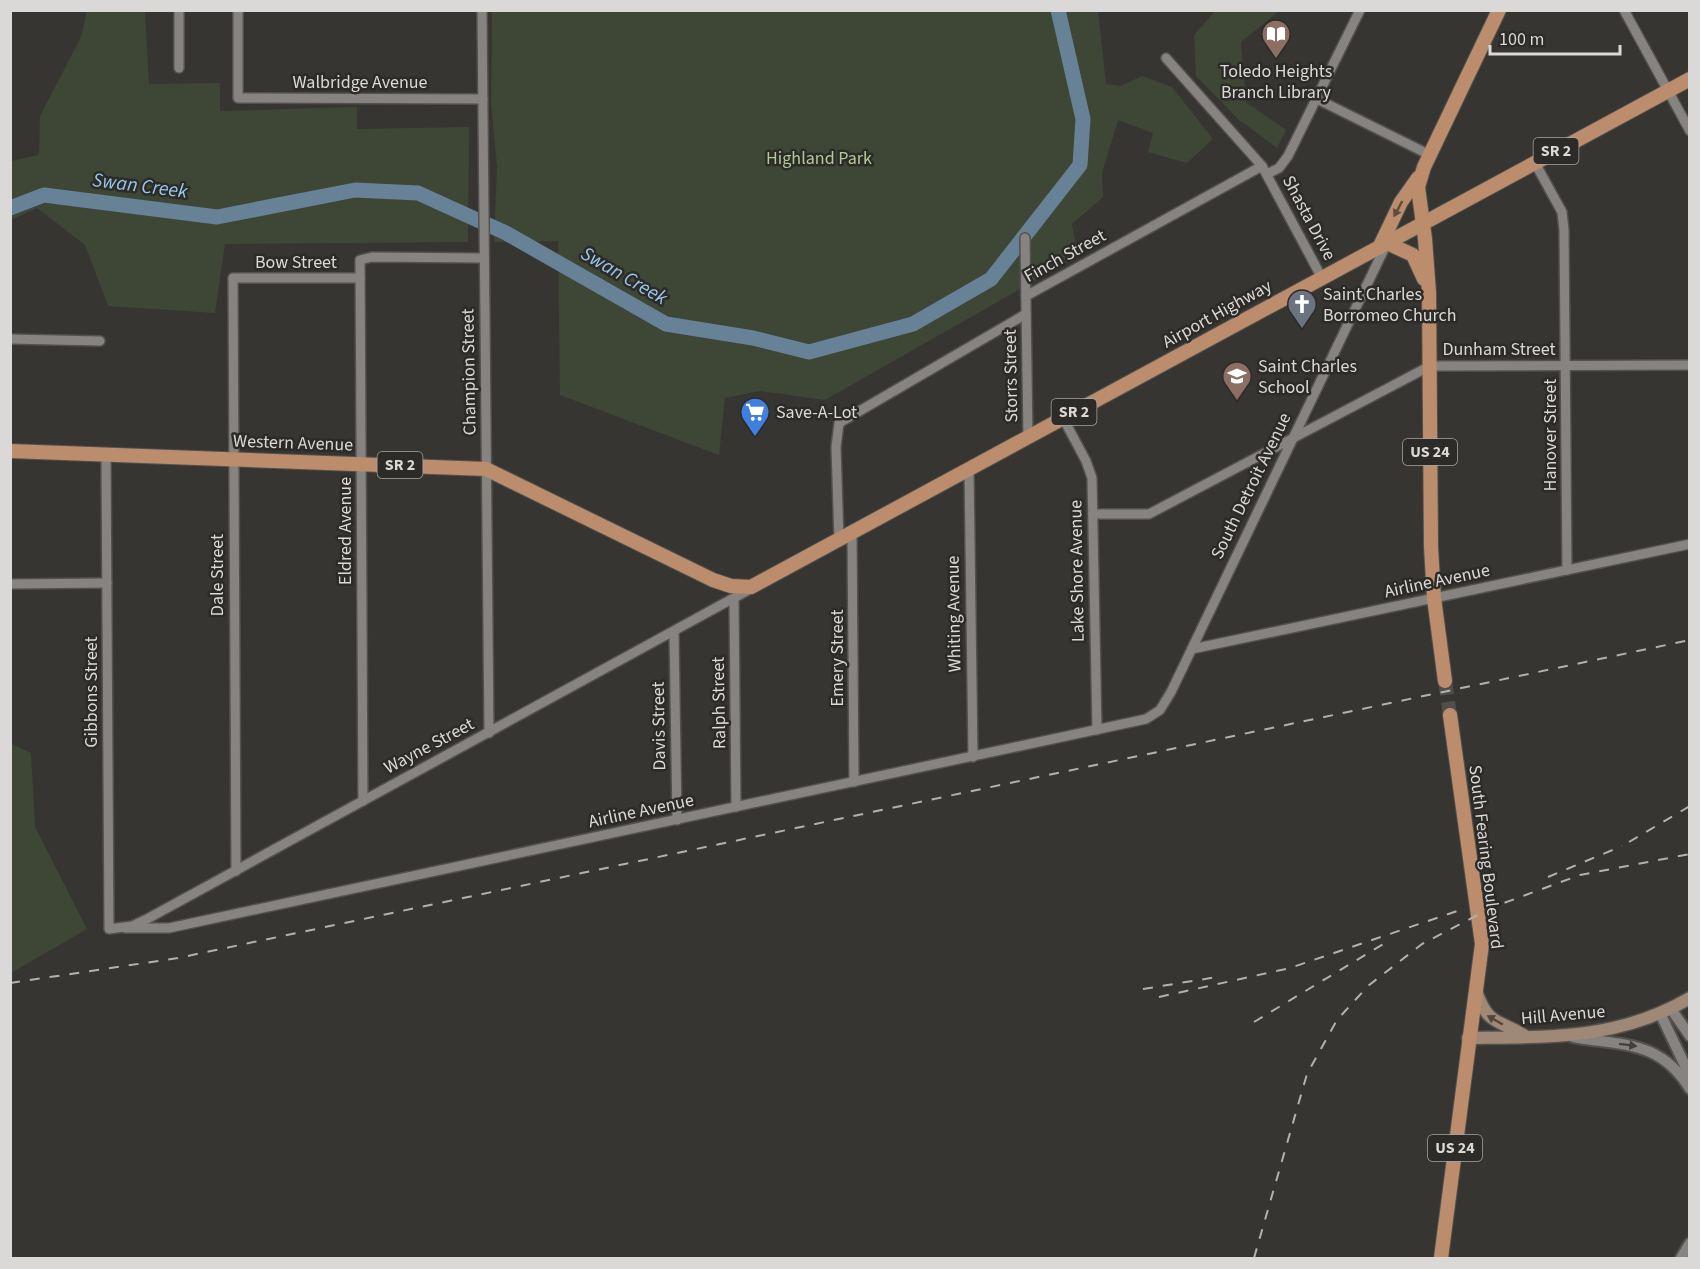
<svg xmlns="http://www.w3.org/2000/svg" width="1700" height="1269" viewBox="0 0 1700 1269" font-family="'Source Sans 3',sans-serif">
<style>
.green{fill:#3e4736}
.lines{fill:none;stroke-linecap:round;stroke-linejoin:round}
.river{stroke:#678297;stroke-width:15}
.primary-tunnel{stroke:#4f4e4b;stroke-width:14;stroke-dasharray:14 7;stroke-linecap:butt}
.minor-casing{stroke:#53514e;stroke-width:12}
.tertiary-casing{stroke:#53514e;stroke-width:14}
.secondary-casing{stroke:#53514e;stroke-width:15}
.primary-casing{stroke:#53514e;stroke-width:16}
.minor{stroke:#868380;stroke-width:9}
.tertiary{stroke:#868380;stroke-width:10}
.secondary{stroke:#a08876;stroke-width:12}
.primary{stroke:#bb8d6c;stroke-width:14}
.rail{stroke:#b2b1af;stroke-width:2;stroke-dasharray:10 10;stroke-linecap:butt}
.oneway{fill:#5e4d40}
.oneway2{fill:#4f473f}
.oneway3{fill:#42413e}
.labels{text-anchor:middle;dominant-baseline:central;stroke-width:5;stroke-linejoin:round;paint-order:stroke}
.shield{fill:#2c2b28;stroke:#a6a5a2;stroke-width:1.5}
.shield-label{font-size:16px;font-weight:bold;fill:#dad9d7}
.poi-label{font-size:18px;fill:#dad9d7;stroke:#2c2b28;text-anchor:start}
.street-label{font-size:18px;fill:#dad9d7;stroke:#2c2b28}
.park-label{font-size:18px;fill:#b1cb98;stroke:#2c2b28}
.water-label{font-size:20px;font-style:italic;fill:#96c8ed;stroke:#2c2b28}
</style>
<rect width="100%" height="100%" fill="#363532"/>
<g class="green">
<path d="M87,11H145L149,84L220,83V111L357,107V129L469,127L468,242L225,244L215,313L108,306L85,245L37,208L11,220V161L39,155L40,116L81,37Z"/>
<path d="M492,11H1098L1106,84L1121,86L1142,76L1172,87L1213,139L1187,163L1148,152L1153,133L1118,120L1102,173L1103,197L1072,224L1078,256L825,400L760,391L725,398L719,455L560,395L558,241L494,242L497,166L491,104Z"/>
<path d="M1215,11H1279L1241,42L1246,102L1286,130L1277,148L1238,119L1196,76L1194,35Z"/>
<path d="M10,743L31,753L35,827L87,929L11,973Z"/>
</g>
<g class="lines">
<path class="river" d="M10,208L44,195L217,217L355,190L418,193L506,233L666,324L753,338L809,352L913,324L991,279L1080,165L1083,119L1058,10"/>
<path class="primary-tunnel" d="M1445,681L1450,715"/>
<g class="minor-casing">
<g id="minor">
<path d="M179,10V68"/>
<path d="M238,10V98L483,99"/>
<path d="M482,10L489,733"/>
<path d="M1624,10L1690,131"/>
<path d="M1166,58L1262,166L1322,278"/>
<path d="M1317,99L1430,155"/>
<path d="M1535,163L1562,212L1564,230L1567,570"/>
<path d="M1267,174L1279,168L1288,156L1360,10"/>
<path d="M1025,238L1028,438"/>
<path d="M1026,296L1262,166"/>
<path d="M10,339L100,341"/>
<path d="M1063,418L1086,461L1092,478L1097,730"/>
<path d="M106,455L109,929L132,926L147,919L752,588"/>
<path d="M969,470L973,757"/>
<path d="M1093,514H1149L1430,366L1690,365"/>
<path d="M852,534L854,782"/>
<path d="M839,541L836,447L839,423L1026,314"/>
<path d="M10,584L107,583"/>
<path d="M734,599L736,807"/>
<path d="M674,632L677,820"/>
<path d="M1192,649L1690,544"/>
<path d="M363,801L360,260L372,257L484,258"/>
<path d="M236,871L233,278H360"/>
<path d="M125,928H169L1146,719L1160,710L1171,692L1387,243"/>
</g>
</g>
<g class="tertiary-casing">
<g id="tertiary">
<path d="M1671,1009L1690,1036"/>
<path d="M1661,1015L1690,1076"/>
<path d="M1573,1037C1623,1046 1660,1040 1690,1089"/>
<path d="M1681,1258L1690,1243"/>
</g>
</g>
<g class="secondary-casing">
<g id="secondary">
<path d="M1476,991C1489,1027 1497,1018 1525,1036"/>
<path d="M1468,1038C1549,1037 1618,1040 1690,998"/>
</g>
</g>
<g class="primary-casing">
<g id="primary">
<path d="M1387,243L1413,255L1424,279"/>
<path d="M1379,248L1401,202L1418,178"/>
<path d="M10,451L486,469L713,580L731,586L751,587L1690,79"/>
<path d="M1445,681L1434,598L1431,547L1429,292L1425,239L1418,187L1424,167L1499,10"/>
<path d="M1441,1258L1482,944L1450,715"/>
</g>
</g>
<use href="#minor" class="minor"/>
<use href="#tertiary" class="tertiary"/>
<use href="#secondary" class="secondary"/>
<use href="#primary" class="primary"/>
<g class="rail">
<path d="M1629,842L1690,806"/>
<path d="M1548,877L1622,846"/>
<path d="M10,983L178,958L1690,640"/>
<path d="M1143,989L1217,977"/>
<path d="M1159,997L1290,968L1463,909"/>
<path d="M1254,1022L1385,943"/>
<path d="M1254,1258L1307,1074L1337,1020L1368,986L1422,944L1493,907L1580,875L1690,854"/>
</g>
</g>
<defs><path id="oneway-solid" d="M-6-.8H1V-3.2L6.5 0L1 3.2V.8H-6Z" transform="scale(1.5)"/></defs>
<use class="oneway" href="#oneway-solid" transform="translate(1398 209) rotate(118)"/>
<use class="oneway2" href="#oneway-solid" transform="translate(1495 1020) rotate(-150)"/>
<use class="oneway3" href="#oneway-solid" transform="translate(1628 1045) rotate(7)"/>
<defs>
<g id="library-pin" transform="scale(1.5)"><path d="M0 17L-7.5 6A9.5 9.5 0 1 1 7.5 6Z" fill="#8d6e63" stroke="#2c2b28"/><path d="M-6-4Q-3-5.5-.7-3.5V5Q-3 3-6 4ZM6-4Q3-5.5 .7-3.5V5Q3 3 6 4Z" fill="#fff"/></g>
<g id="church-pin" transform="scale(1.5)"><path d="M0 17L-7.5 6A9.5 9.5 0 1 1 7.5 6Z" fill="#6b7280" stroke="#2c2b28"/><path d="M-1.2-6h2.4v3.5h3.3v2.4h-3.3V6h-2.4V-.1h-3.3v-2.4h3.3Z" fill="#fff"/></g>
<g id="school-pin" transform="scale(1.5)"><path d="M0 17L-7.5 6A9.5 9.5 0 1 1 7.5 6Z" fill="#8d6e63" stroke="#2c2b28"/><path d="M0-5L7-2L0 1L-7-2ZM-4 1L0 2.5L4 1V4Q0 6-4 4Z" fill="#fff"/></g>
<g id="supermarket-pin" transform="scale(1.5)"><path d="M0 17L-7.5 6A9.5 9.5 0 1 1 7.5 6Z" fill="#3f7fe0" stroke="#2c2b28"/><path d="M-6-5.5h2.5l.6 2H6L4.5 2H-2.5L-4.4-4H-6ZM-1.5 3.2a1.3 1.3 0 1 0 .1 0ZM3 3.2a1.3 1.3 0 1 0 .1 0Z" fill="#fff"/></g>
</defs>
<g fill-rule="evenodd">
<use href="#library-pin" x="1276" y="34"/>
<use href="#church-pin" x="1302" y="304"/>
<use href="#school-pin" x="1237" y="376"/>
<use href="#supermarket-pin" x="755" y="412"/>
</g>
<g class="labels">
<g class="shield">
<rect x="1533.5" y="138" width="45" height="26" rx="4.5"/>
<rect x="1051.5" y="399" width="45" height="26" rx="4.5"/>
<rect x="1403" y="439" width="54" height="26" rx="4.5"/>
<rect x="377.5" y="452" width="45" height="26" rx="4.5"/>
<rect x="1428" y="1135" width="54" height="26" rx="4.5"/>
</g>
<g class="shield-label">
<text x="1556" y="151">SR 2</text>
<text x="1074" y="412">SR 2</text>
<text x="1430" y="452">US 24</text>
<text x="400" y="465">SR 2</text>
<text x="1455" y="1148">US 24</text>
</g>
<g class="poi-label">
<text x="1276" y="71" text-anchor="middle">Toledo Heights<tspan x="1276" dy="21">Branch Library</tspan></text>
<text x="1323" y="294">Saint Charles<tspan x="1323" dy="21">Borromeo Church</tspan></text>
<text x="1258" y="366">Saint Charles<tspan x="1258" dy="21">School</tspan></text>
<text x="776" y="412">Save-A-Lot</text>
</g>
<g class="street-label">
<text x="360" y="82">Walbridge Avenue</text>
<text transform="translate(1309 218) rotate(62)">Shasta Drive</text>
<text transform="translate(1065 256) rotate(-29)">Finch Street</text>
<text x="296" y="262">Bow Street</text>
<text transform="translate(1217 314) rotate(-29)">Airport Highway</text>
<text x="1499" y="349">Dunham Street</text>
<text transform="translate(469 372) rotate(-91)">Champion Street</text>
<text transform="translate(1011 376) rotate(-91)">Storrs Street</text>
<text transform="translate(1550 435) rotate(-90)">Hanover Street</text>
<text transform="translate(293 443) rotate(2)">Western Avenue</text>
<text transform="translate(1251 486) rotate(-64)">South Detroit Avenue</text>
<text transform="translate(345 531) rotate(-90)">Eldred Avenue</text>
<text transform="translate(1077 571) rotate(-91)">Lake Shore Avenue</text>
<text transform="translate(217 575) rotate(-90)">Dale Street</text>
<text transform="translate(1437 581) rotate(-12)">Airline Avenue</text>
<text transform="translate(954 614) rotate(-91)">Whiting Avenue</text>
<text transform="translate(837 658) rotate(-90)">Emery Street</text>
<text transform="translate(91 692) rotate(-90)">Gibbons Street</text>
<text transform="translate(719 703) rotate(-91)">Ralph Street</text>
<text transform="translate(659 726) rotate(-91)">Davis Street</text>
<text transform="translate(429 746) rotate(-28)">Wayne Street</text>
<text transform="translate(641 811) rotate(-12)">Airline Avenue</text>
<text transform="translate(1486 857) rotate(83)">South Fearing Boulevard</text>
<text transform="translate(1563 1015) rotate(-5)">Hill Avenue</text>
</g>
<g class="park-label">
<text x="819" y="158">Highland Park</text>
</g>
<g class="water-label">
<text transform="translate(140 186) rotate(7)">Swan Creek</text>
<text transform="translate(624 276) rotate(30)">Swan Creek</text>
</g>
</g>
<rect width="1700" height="1269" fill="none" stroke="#dad9d7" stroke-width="24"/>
<path d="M1490 45v9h130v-9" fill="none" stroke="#dad9d7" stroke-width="3"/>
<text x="1499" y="45" font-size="18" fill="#dad9d7" stroke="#2c2b28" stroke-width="4.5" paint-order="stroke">100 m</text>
</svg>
